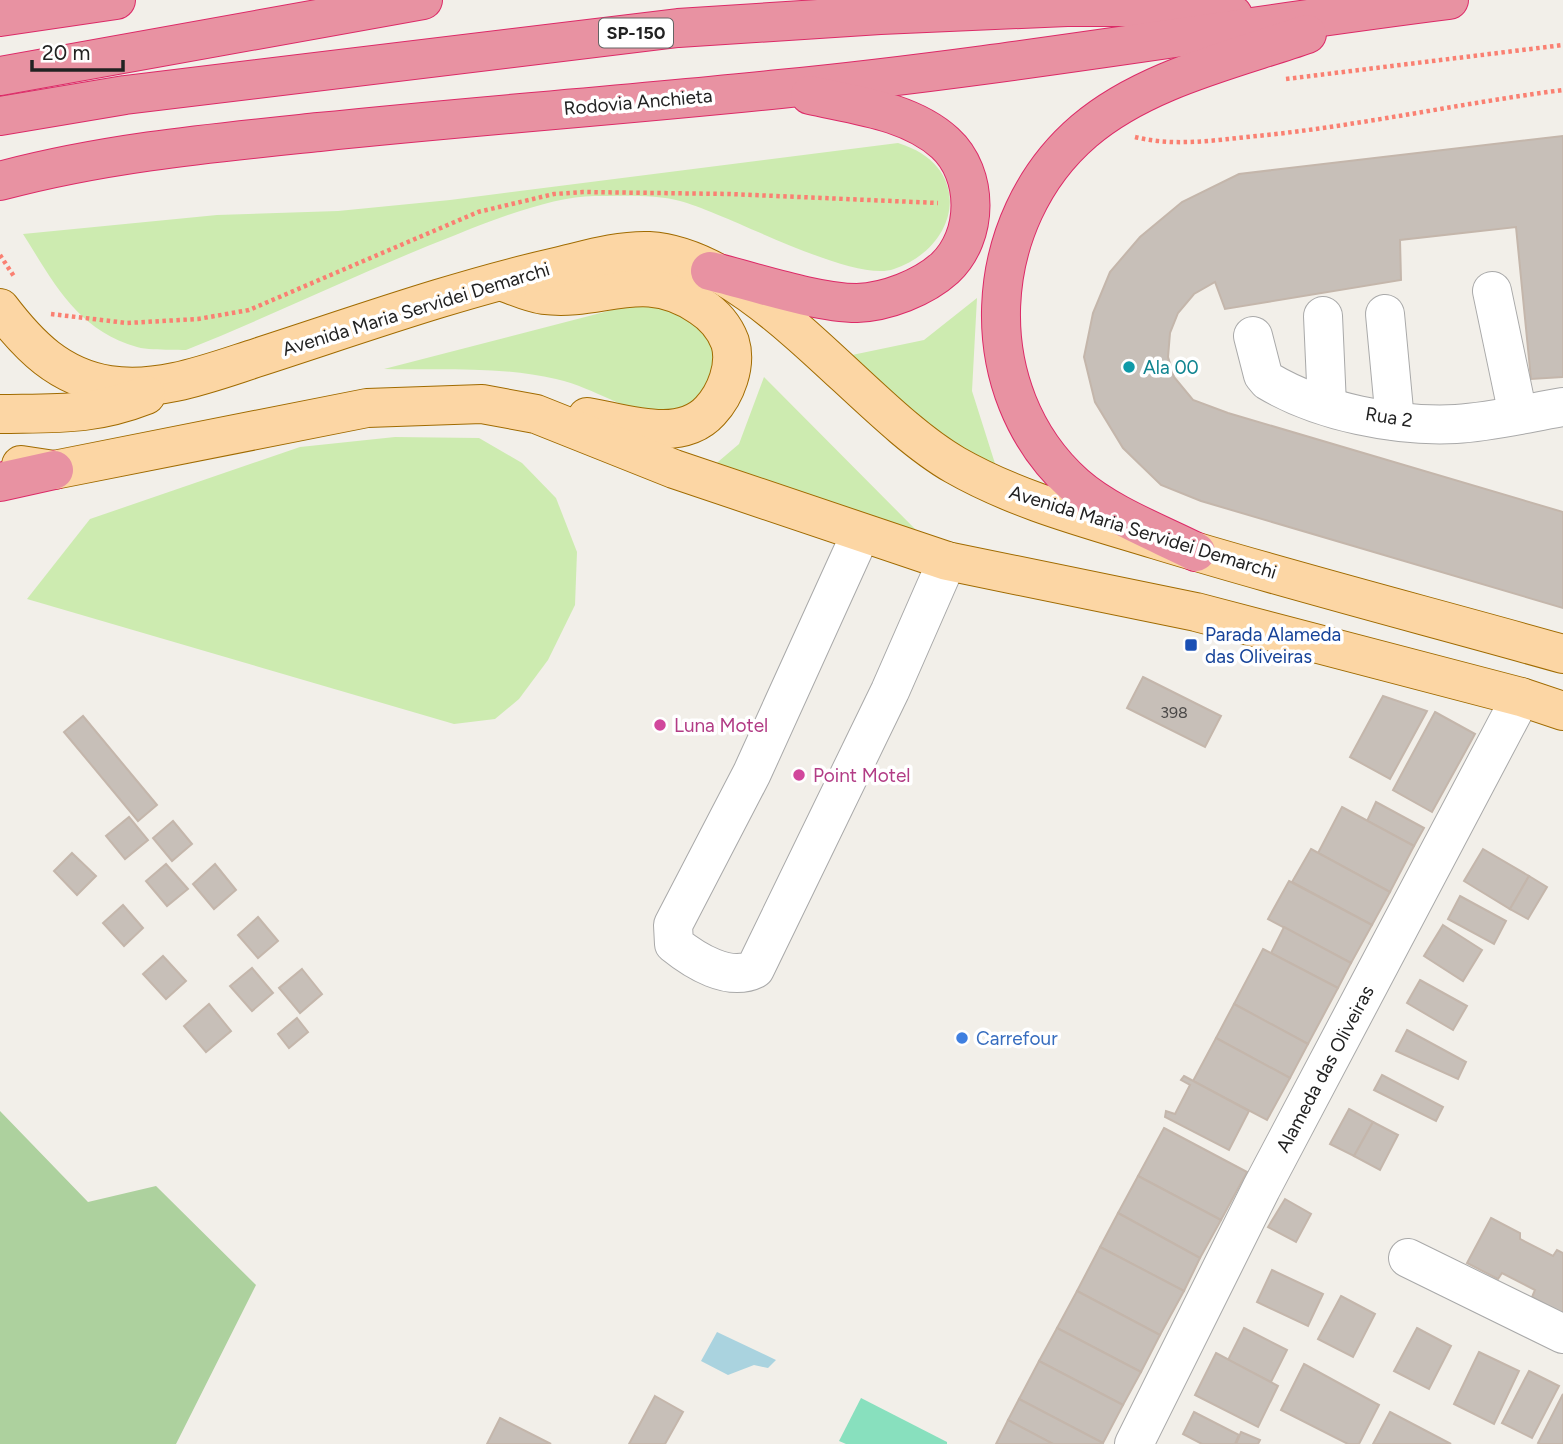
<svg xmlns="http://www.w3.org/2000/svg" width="1563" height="1444" viewBox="0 0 1563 1444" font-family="Figtree,sans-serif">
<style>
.grass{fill:#cdebb0}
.forest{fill:#add19e}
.pitch{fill:#88e0be}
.water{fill:#aad3df}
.building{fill:#c7bfb8;stroke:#c4b6ab;stroke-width:2}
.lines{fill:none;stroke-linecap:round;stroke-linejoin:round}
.minor-casing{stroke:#a9a9a9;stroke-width:40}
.major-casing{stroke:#a06b00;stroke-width:40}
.highway-casing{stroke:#dc2a67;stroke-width:40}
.path{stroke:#fa8072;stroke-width:4.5;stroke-dasharray:3.5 3.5;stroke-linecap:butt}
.minor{stroke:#fff;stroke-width:38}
.major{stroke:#fcd6a4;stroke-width:38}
.highway{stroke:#e892a2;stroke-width:38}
.culture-dot{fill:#0f9aa8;stroke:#fff;stroke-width:2.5}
.transit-dot{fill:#1a4fb4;stroke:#fff;stroke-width:2.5}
.hotel-dot{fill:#d1479c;stroke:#fff;stroke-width:2.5}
.shop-dot{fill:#3f7fe0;stroke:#fff;stroke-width:2.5}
.labels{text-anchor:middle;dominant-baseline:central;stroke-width:7;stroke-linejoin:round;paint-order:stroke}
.number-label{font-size:16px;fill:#4b4948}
.shield{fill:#fff;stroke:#646464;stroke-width:2}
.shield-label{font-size:18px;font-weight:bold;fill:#222}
.street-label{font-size:19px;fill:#222;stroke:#fff}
.culture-label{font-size:19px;fill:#0d838f;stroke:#fff;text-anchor:start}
.transit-label{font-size:19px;fill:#164399;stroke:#fff;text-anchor:start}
.hotel-label{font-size:19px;fill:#b23c85;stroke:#fff;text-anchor:start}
.shop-label{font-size:19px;fill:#366cbe;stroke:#fff;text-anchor:start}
</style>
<rect width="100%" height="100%" fill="#f2efe9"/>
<g class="grass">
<path d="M898,143C974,166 961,246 894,269C853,284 727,213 680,201C655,194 621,196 595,196C554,196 492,220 453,236C363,271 276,314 186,350C171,349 152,351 137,347C77,330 54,283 23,234L217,215L338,211L450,200Z"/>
<path d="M977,298L972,391L998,473L894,402L852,355L924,340Z"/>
<path d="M643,302L690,305L721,358L698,402C632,427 615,393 556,379C500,366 441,370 384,369Z"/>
<path d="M764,377L923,537L712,467L739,444Z"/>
<path d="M395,437L479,438L522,463L556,498L577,552L575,605L548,660L519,699L495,719L454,724L27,599L90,519L300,447Z"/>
</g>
<path class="forest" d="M0,1111L88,1202L156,1186L256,1285L176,1444H0Z"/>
<path class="pitch" d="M861,1398L947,1442V1444H846L839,1441Z"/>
<path class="water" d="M717,1332L776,1360L768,1368L754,1365L728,1375L701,1361Z"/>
<g class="building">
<path d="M1563,136V377L1531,379L1516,227L1400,240L1401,280L1225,309L1215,282L1194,294L1178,313L1170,333L1168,357L1174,377L1193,400L1228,413L1563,512V608L1201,501L1161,485L1123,448L1095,402L1084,357L1093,313L1110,272L1140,237L1182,202L1239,174Z"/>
<path d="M1143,677L1221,716L1205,747L1127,708Z"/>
<path d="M1383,696L1427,711L1390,779L1350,757Z"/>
<path d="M1435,712L1475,734L1432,812L1393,790Z"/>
<path d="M83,716L157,805L138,821L64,732Z"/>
<path d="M1376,802L1424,828L1414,846L1367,821Z"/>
<path d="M1342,807L1414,846L1390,892L1318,853Z"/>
<path d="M129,817L148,840L125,859L106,836Z"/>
<path d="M173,821L192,844L172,861L153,838Z"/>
<path d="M1311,849L1390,892L1372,925L1292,882Z"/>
<path d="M1483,849L1529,876L1510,909L1464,881Z"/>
<path d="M72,853L96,876L77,895L54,871Z"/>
<path d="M166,864L188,889L167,906L146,881Z"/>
<path d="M215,864L236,890L214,909L193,884Z"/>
<path d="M1529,876L1547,887L1528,919L1510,909Z"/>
<path d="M1289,881L1372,925L1351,963L1268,919Z"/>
<path d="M1460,896L1506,921L1494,944L1448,919Z"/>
<path d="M123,905L143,928L124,946L103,923Z"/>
<path d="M258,917L278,941L258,958L238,935Z"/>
<path d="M1443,925L1482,950L1463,981L1424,956Z"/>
<path d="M1284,927L1351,963L1338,988L1271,953Z"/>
<path d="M1263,949L1338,988L1308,1044L1234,1004Z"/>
<path d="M163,956L186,981L166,999L143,974Z"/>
<path d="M252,968L273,993L252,1011L230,986Z"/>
<path d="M302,969L322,994L300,1013L279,988Z"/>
<path d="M1420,980L1467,1006L1453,1030L1407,1003Z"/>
<path d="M209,1004L231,1031L206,1052L184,1026Z"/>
<path d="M1234,1004L1308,1044L1290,1078L1216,1038Z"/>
<path d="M297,1018L308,1032L289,1048L278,1034Z"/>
<path d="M1407,1030L1466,1062L1458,1079L1396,1051Z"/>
<path d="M1216,1038L1290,1078L1267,1120L1193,1081Z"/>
<path d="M1382,1075L1443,1107L1436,1121L1374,1090Z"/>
<path d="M1184,1076L1249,1111L1229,1150L1165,1117L1166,1111L1175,1114L1190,1085L1181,1080Z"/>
<path d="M1349,1109L1373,1122L1354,1156L1330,1144Z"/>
<path d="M1373,1122L1398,1135L1380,1170L1354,1156Z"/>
<path d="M1164,1128L1247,1172L1221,1220L1138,1176Z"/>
<path d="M1138,1176L1221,1220L1200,1258L1118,1213Z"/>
<path d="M1285,1199L1311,1214L1296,1242L1268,1227Z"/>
<path d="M1118,1213L1200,1258L1184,1291L1100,1247Z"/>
<path d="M1491,1218L1520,1233V1239L1553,1256L1557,1250L1563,1253V1314L1532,1297L1535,1290L1502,1273L1498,1279L1467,1263Z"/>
<path d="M1100,1247L1184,1291L1160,1335L1077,1291Z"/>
<path d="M1272,1270L1323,1294L1308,1326L1257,1302Z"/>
<path d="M1077,1291L1160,1335L1141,1372L1057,1328Z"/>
<path d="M1341,1296L1375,1314L1353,1357L1318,1339Z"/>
<path d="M1057,1328L1141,1372L1123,1405L1039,1361Z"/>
<path d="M1244,1328L1287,1350L1271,1382L1228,1360Z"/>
<path d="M1417,1328L1451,1346L1429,1389L1394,1371Z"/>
<path d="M1479,1352L1519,1371L1494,1424L1454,1404Z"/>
<path d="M1216,1353L1278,1386L1258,1427L1195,1395Z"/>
<path d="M1039,1361L1123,1405L1103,1443L1019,1399Z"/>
<path d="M1304,1364L1379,1405L1359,1444H1348L1281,1410Z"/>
<path d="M1529,1371L1559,1386L1532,1438L1502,1423Z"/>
<path d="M1563,1394V1444H1540L1538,1443Z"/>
<path d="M655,1396L683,1412L665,1444H629Z"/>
<path d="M1019,1399L1103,1443V1444H1053L1008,1420Z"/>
<path d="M1194,1412L1239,1435L1235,1444H1202L1183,1434Z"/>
<path d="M1390,1412L1451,1444H1373Z"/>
<path d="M500,1418L551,1444H487Z"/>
<path d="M1008,1420L1053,1444H996Z"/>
<path d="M1241,1432L1260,1440L1258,1444H1236Z"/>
</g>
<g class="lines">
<g class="minor-casing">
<g id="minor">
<path d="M1492,291L1518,415"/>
<path d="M1385,314L1395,421"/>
<path d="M1323,316L1327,405"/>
<path d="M1253,336L1263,375L1268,381C1320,412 1396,427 1456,424C1491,422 1528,413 1563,407"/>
<path d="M861,533L752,773L673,925L674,944C695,961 729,982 755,969L890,691L947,561"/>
<path d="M1408,1258L1563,1334"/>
<path d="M1134,1444L1261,1189L1521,697"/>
</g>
</g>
<g class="major-casing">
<g id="major">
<path d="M504,282C517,287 530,293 544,295C602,302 643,267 700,306C714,315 724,326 730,342C737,365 726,394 710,411C680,444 624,423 587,417"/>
<path d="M0,308C29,346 59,377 109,385C160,393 212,372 259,357C358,325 455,290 556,267C586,260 617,250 649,251C756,257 864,413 955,465C1018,501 1089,519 1157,540C1291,581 1428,616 1563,654"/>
<path d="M0,414C57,413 92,416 146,395"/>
<path d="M21,465L54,470L367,408L482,404L536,414L674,469L947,561L1196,612L1521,697L1563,711"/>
</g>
</g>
<g class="highway-casing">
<g id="highway">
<path d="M0,17L116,0"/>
<path d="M0,76L423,0"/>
<path d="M0,116L125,95L678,28L880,15L1067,7H1171L1233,15"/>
<path d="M0,181C104,153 212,143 319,132C472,116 626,105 780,89C1004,67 1226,28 1449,0"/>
<path d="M710,271C752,281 816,303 857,303C886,302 923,288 945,268C979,236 979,174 945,143C910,111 855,105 810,95"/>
<path d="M0,482L54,470"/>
<path d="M1196,552C1156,532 1108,514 1075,485C970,391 980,220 1084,131C1145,79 1232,60 1307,34"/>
</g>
</g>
<g class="path">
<path d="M1286,79L1563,45"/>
<path d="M1135,137C1175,147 1216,140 1257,136C1359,126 1461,103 1563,90"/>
<path d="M0,255L15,278"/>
<path d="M51,314L127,323L198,319L249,310L478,212L554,194L583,192L730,194L938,203"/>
</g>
<use href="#minor" class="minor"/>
<use href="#major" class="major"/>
<use href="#highway" class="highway"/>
</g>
<circle class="culture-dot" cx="1129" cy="367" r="7"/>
<rect class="transit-dot" x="1184" y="638" width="14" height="14" rx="3.5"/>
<g class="hotel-dot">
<circle cx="660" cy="725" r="7"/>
<circle cx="799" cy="775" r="7"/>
</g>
<circle class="shop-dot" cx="962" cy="1038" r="7"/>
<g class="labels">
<g class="number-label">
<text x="1174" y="712">398</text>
</g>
<rect class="shield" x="599" y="18.5" width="74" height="29" rx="5"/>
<g class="shield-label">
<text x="636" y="33">SP-150</text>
</g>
<g class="street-label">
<text transform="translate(638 102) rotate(-5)">Rodovia Anchieta</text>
<text transform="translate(416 309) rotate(-17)">Avenida Maria Servidei Demarchi</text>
<text transform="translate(1389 417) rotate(9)">Rua 2</text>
<text transform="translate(1143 532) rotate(17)">Avenida Maria Servidei Demarchi</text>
<text transform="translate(1325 1069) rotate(-62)">Alameda das Oliveiras</text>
</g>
<g class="culture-label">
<text x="1143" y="367">Ala 00</text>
</g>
<g class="transit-label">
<text x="1205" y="634">Parada Alameda<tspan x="1205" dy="22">das Oliveiras</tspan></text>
</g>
<g class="hotel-label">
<text x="674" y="725">Luna Motel</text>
<text x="813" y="775">Point Motel</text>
</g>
<g class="shop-label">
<text x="976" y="1038">Carrefour</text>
</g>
</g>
<path d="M32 60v10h91v-10" fill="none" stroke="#222222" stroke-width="3.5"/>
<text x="42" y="60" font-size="21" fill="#222222" stroke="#ffffff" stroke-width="5" paint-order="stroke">20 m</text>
</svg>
